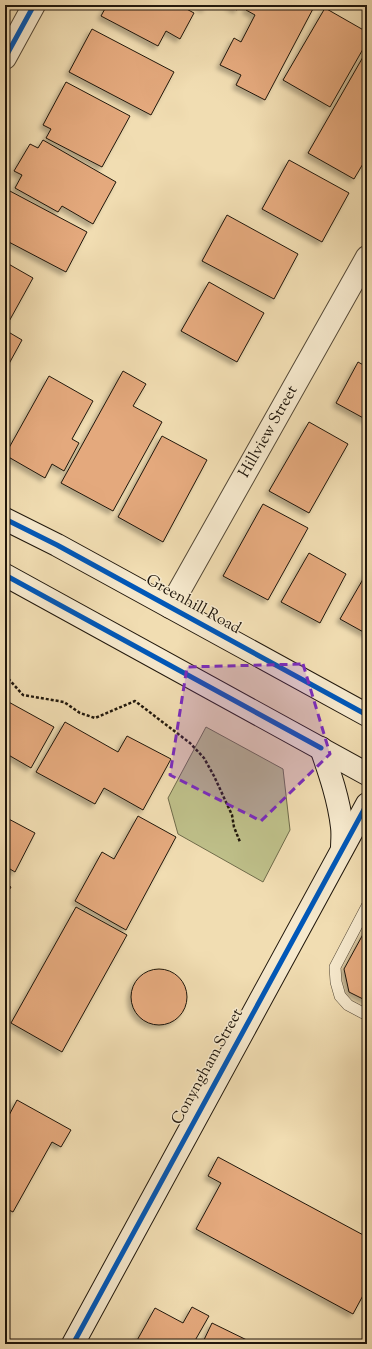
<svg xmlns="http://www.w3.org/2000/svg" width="372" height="1349" viewBox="0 0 372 1349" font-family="'Sorts Mill Goudy',serif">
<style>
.green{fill:#bebf89;stroke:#6f6b4a}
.building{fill:#e4a97d;stroke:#20170c;filter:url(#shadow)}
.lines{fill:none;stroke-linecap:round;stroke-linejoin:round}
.lane-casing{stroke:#544836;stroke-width:12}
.street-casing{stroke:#544836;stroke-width:24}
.secondary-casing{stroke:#20170c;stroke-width:24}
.path{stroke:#20170c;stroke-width:2.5;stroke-dasharray:3 2;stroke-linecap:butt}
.lane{stroke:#f6e9cd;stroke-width:11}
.street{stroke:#f6e9cd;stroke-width:22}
.secondary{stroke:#f6e9cd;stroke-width:22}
.cycleway-casing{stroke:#f6e9cd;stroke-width:8}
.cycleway{stroke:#0057b8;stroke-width:5}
.marked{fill:#7b2cbf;fill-opacity:0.2;stroke:#7b2cbf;stroke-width:3;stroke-dasharray:8 5;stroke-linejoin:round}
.labels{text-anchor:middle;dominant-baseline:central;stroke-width:3;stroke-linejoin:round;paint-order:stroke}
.street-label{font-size:16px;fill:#20170c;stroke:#f6e9cd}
</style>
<defs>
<filter id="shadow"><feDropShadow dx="-3.5" dy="3.5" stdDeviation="2" flood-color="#0004"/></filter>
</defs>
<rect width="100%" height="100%" fill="#f1ddb2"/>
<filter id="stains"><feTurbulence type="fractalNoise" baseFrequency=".005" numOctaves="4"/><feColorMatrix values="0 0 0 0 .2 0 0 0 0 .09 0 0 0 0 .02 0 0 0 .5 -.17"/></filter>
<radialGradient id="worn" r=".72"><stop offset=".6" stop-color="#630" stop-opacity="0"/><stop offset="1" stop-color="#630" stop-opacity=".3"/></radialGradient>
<path class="green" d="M206,727L283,769L290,830L263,882L178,834L168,798Z"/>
<g class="building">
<path d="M107,5H179L194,13L180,39L166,31L158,46L101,16Z"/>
<path d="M197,5H207L205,9Z"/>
<path d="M228,5H240L237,10Z"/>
<path d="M248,5H315L265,100L236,85L241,75L220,65L234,38L241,42L255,15L246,10Z"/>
<path d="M325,8L367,32V42L330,107L283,80Z"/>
<path d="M92,29L174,72L151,115L69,72Z"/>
<path d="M367,50V157L354,179L308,153Z"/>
<path d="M66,82L130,116L102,167L46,138L51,129L43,125Z"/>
<path d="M43,140L116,182L93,224L62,206L58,212L15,188L22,175L14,171L30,144L38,148Z"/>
<path d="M289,160L349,193L322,242L262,209Z"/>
<path d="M8,190L87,232L66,272L5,240V195Z"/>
<path d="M227,215L298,254L274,299L202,261Z"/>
<path d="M5,262L33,278L7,325L5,323Z"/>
<path d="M209,282L264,313L237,362L181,331Z"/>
<path d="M5,330L22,340L5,371Z"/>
<path d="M358,362L367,367V420L336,403Z"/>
<path d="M123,371L146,384L133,406L162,422L113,511L61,483Z"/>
<path d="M49,376L93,401L72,439L79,443L64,471L52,464L45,478L5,455Z"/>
<path d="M309,422L348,444L309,513L269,491Z"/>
<path d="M162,436L207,460L163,542L118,517Z"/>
<path d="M263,504L308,528L268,600L223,576Z"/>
<path d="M309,553L346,574L320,623L281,602Z"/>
<path d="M366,574H367V634L340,619Z"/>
<path d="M5,700L54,727L31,768L5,753Z"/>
<path d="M65,722L118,752L127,736L171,759L143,810L104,788L95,804L36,772Z"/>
<path d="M138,816L176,837L126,930L75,901L102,852L114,859Z"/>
<path d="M5,817L35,833L15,872L5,866Z"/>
<path d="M5,883L11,887L5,897Z"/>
<path d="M76,907L127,935L62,1052L11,1023Z"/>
<path d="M367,927V1001L349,992L344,969Z"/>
<circle cx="159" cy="997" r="28"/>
<path d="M17,1100L71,1130L61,1147L52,1142L13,1212L5,1208V1123Z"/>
<path d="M218,1157L367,1237V1288L353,1314L196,1229L221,1183L208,1176Z"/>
<path d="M192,1307L209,1316L193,1344H135L155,1308L183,1323Z"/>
<path d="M212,1323L255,1344H202Z"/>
</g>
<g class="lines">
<g class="lane-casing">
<path id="lane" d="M367,906L335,967L336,982L340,996L348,1005L367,1015"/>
</g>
<g class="street-casing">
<g id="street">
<path d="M5,58L34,5"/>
<path id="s1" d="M170,607L367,257"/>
</g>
</g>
<g class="secondary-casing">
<g id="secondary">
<path d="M5,519L57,545L367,715"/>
<path d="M5,575L367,774"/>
<path d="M321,748C330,774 339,800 342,827C343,834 342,842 342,849"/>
<path d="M73,1344L367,804"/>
</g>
</g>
<path class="path" d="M5,675L23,695L64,702L80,713L95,718L135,701L190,743L204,758L214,776L232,815L234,827L240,842"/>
<use href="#lane" class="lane"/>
<use href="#street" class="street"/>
<use href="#secondary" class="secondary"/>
<g class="cycleway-casing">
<g id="cycleway">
<path d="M5,58L34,5"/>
<path d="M5,519L57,545L367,715"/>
<path d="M5,575L321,748"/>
<path d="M73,1344L367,804"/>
</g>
</g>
<use href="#cycleway" class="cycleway"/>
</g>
<path class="marked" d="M303,664L330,754L261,821L170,775L187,667Z"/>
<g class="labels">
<g class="street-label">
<text stroke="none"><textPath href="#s1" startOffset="201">Hillview Street</textPath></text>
<text transform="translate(193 605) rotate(29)">Greenhill Road</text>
<text transform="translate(208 1067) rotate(-61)">Conyngham Street</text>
</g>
</g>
<rect width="372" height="1349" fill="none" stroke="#f1ddb2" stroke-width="20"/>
<rect x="6" y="6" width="360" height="1337" fill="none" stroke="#20170c" stroke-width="2"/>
<rect x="10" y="10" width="352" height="1329" fill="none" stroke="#20170c"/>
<rect width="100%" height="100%" filter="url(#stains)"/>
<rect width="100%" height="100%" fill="url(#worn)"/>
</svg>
